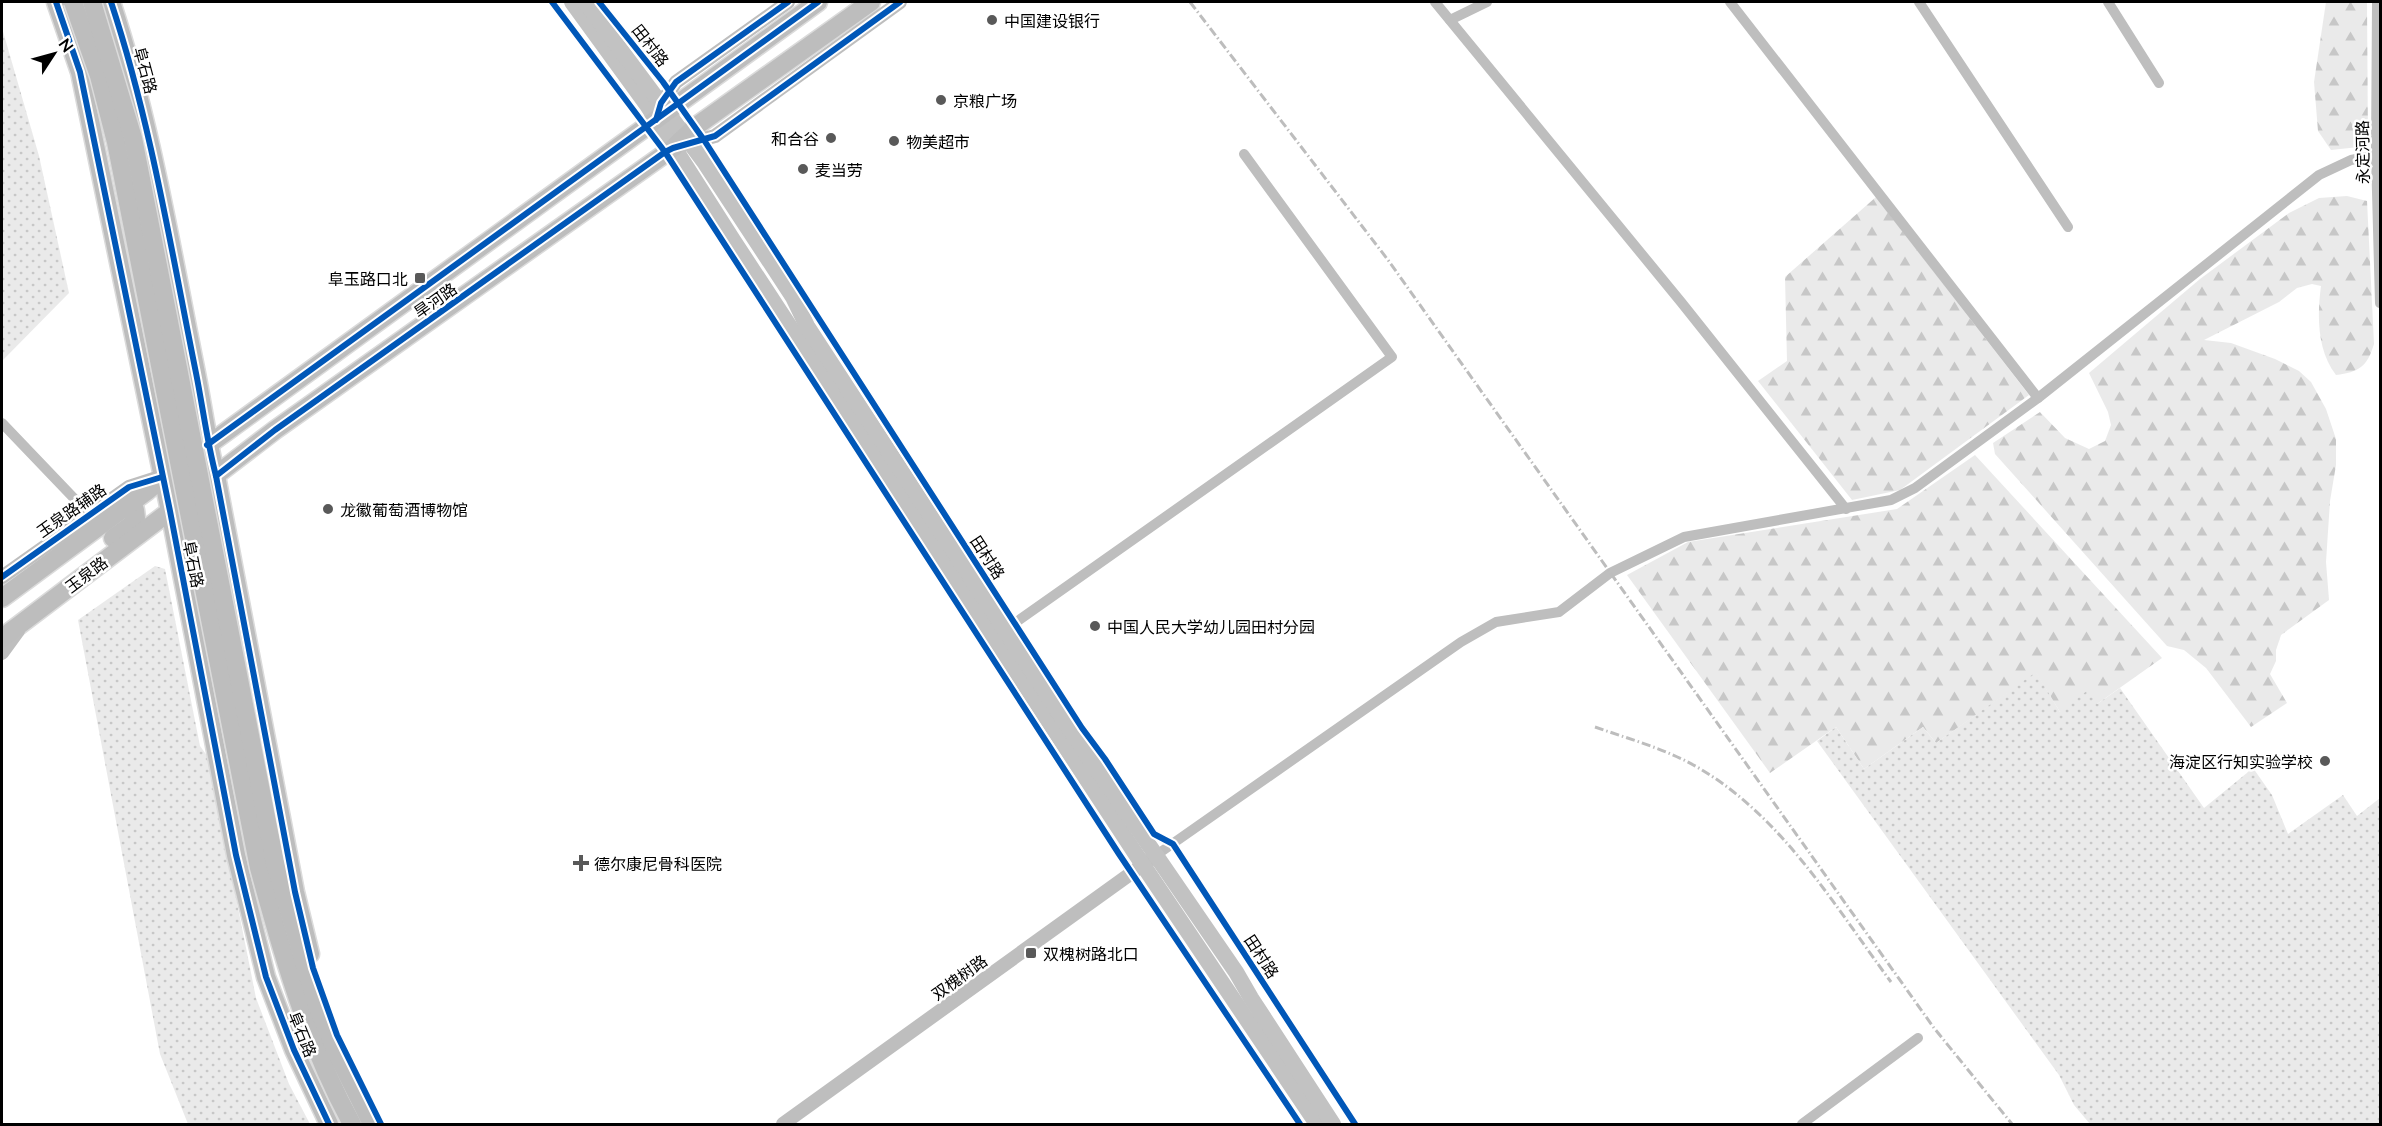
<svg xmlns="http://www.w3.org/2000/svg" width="2382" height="1126" viewBox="0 0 2382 1126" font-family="Lato,'Noto Sans SC',sans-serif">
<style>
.forest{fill:url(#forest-firs)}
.park{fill:url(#park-dots)}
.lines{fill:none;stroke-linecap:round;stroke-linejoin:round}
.primary-casing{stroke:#dbdbdb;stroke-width:21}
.minor{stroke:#bebebe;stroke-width:10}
.tertiary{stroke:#bebebe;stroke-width:14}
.secondary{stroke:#c2c2c2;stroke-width:16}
.primary{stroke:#bdbdbd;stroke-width:18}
.rail{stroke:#bdbdbd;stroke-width:3;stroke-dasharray:9 3 1.5 3;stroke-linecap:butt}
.trunk-bridge-casing{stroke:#dbdbdb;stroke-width:21;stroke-linecap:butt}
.trunk-bridge{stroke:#bdbdbd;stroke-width:18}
.cycleway-casing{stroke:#fff;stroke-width:10}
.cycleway{stroke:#0057b8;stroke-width:6}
.poi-dot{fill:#595959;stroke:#fff;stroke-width:2}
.labels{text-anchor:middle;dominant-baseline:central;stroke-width:5;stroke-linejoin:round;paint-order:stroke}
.poi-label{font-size:16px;fill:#000;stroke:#fff;text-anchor:start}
.street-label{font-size:16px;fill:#000;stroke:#fff}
</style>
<defs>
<pattern id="forest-firs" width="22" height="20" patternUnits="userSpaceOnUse" patternTransform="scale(1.5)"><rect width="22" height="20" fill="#eaeaea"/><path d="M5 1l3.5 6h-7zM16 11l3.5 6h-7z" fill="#c7c7c7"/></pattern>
<pattern id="park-dots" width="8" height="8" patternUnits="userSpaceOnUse" patternTransform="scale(1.5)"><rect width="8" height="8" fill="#eaeaea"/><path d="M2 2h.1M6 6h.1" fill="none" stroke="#c7c7c7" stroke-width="1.8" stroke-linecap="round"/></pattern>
</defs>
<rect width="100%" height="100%" fill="#fff"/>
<g class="forest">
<path d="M2326,2H2367L2368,146L2331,150L2318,131L2314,82Z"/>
<path d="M2347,196L2367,201L2374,344C2367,367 2359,372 2336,375C2317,351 2317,315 2321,286L2312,284L2297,288L2279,302L2204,340L2231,343L2275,359L2299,371L2311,382L2326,409L2336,439V465L2330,501L2326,562L2329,600L2281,635L2276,650V661L2270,674L2287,703L2251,727L2206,668L2184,650L2167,646L1995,454L1993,443L2040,412L2065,438L2089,449L2105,441L2111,425L2108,412L2089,373L2200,279L2289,213L2319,198Z"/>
<path d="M1876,197L2029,395L1900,490L1852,500L1758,381L1787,361L1785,277Z"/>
<path d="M1975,455L2162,658L2097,704L2060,712L2036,673L1936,743L1923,727L1864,769L1836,727L1770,773L1627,575L1688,542L1897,509Z"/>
</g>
<g class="park">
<path d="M2,28L39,156L69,293L2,361Z"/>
<path d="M155,566L165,569L200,746L208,757L256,998L289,1084L310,1124H188L160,1054L78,620Z"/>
<path d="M2036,672L2060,712L2088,690L2097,704L2120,688L2204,808L2253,768L2272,795L2288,834L2343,795L2357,816L2380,798V1124H2090L2074,1105L2059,1075L1817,741L1836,727L1864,769L1923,727L1936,743Z"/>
</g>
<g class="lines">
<g class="primary-casing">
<g id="primary">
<path d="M56,2L80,72L170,511L236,855L266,977L294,1050L329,1124"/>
<path d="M111,2C151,123 171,249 196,373C203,408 207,442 216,476L295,892L310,954"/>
<path d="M201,450L818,2"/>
<path d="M207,482L275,430L673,148L695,127L871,2"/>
<path d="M113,538L131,525L136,518L135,510L127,506"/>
<path d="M2,598L147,491L171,471"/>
<path d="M2,638L178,505"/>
</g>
</g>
<g class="minor">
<path d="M1435,2L1681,302L1846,509"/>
<path d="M1730,2L2038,398"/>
<path d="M1919,2L2068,227"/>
<path d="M2108,2L2159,83"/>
<path d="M2377,2L2376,155L2380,303"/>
<path d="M1450,20L1487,2"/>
<path d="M2,423L89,514"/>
<path d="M1005,630L1392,357L1244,154"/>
<path d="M1155,856L1461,642L1496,622L1559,612L1610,573L1684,537L1891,500L1915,488L2038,398L2319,175L2351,160L2376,155"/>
<path d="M1802,1124L1918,1038"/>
</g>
<g class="tertiary">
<path d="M659,111L661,103L676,82L788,2"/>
<path d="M683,145L715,136L900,2"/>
<path d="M2,577L129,487L160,477"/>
<path d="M2,653L18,631"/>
<path d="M783,1124L1151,859"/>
</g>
<g class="secondary">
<path d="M572,2L647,105L733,240L1143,865L1317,1124"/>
<path d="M585,2L705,163L793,297L807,326L1074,736L1236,972L1251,998L1333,1124"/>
</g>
<use href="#primary" class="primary"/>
<g class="rail">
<path d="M1190,2L1388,260L1934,1028L2012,1124"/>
<path d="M1595,727C1629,739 1666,749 1697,767C1782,816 1834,905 1891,982"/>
</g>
<g class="trunk-bridge-casing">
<g id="trunk-bridge">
<path d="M73,2L99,76L116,142L259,868C283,956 308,1044 352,1124"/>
<path d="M92,2L133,138L275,863L316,1003L338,1056L372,1124"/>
</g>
</g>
<use href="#trunk-bridge" class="trunk-bridge"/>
<g class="cycleway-casing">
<g id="cycleway">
<path d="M56,2L80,72L170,511L236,855L266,977L294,1050L329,1124"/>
<path d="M111,2C151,123 171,249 196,373C203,408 207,442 216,476L295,892L313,968L337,1035L381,1124"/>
<path d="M552,2L665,152L1119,854L1300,1124"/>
<path d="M599,2L663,82L704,140L1082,728L1105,759L1154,834L1173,844L1355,1124"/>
<path d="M656,120L661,103L676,82L788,2"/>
<path d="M207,445L818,2"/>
<path d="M216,476L275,430L665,152L673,148L715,136L900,2"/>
<path d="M2,577L129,487L162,477"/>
</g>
</g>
<use href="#cycleway" class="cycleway"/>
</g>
<g class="poi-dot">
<circle cx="992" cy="20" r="6"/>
<circle cx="941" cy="100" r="6"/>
<circle cx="831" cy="138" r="6"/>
<circle cx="894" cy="141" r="6"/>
<circle cx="803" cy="169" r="6"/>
<rect x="414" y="272" width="12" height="12" rx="3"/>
<circle cx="328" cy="509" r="6"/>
<circle cx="1095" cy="626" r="6"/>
<circle cx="2325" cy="761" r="6"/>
<path d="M578 854h6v6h6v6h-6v6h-6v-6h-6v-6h6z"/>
<rect x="1025" y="947" width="12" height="12" rx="3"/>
</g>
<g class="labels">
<g class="poi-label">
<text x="1004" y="20">中国建设银行</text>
<text x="953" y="100">京粮广场</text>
<text x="819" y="138" text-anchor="end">和合谷</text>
<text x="906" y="141">物美超市</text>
<text x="815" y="169">麦当劳</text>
<text x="408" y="278" text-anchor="end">阜玉路口北</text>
<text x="340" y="509">龙徽葡萄酒博物馆</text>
<text x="1107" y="626">中国人民大学幼儿园田村分园</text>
<text x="2313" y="761" text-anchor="end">海淀区行知实验学校</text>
<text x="594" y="863">德尔康尼骨科医院</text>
<text x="1043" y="953">双槐树路北口</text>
</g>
<g class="street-label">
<text transform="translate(651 45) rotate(52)">田村路</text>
<text transform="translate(146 70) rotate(75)">阜石路</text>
<text transform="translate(2362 152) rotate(-91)">永定河路</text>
<text transform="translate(435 300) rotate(-35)">旱河路</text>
<text transform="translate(71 510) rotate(-35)">玉泉路辅路</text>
<text transform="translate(988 557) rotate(57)">田村路</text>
<text transform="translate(194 564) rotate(79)">阜石路</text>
<text transform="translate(86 574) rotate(-37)">玉泉路</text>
<text transform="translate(1262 956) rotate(57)">田村路</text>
<text transform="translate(959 977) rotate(-36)">双槐树路</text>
<text transform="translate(303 1034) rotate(68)">阜石路</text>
</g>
</g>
<rect width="2382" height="1126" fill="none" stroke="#000000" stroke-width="6"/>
<g transform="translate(54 54) rotate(54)" stroke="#ffffff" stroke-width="4.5" paint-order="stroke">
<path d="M0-4.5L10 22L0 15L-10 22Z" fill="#000000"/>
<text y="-9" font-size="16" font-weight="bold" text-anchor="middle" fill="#000000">N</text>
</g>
</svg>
